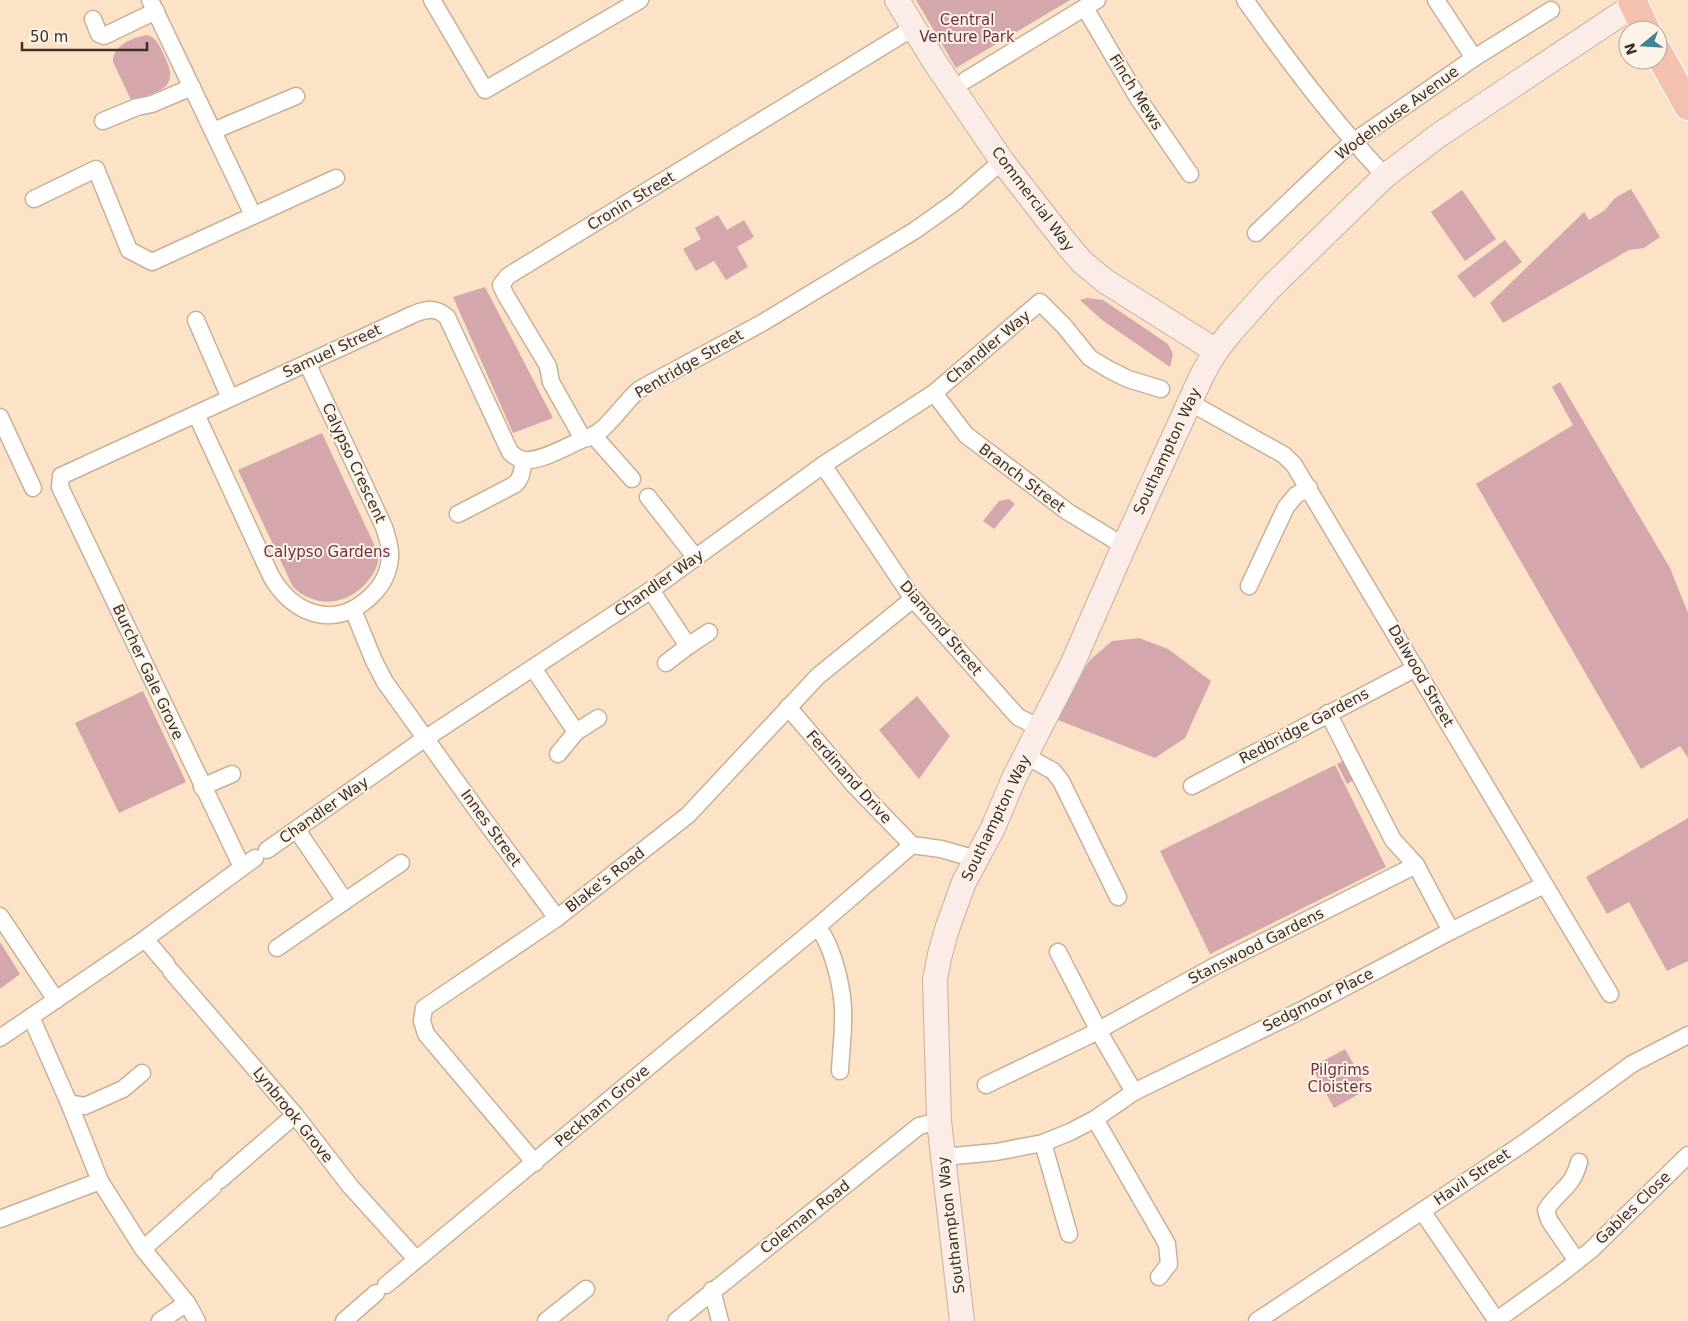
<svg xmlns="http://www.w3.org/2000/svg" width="1688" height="1321" viewBox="0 0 1688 1321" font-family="'DejaVu Sans',sans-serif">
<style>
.green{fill:#d3a7ac}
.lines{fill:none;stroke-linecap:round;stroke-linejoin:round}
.street-casing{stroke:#c9b096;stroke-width:19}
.secondary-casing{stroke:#c9b096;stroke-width:26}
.highway-casing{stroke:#fff;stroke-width:30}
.street{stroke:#fff;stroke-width:16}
.secondary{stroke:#fcece7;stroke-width:24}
.highway{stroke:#f4c0af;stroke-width:28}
.labels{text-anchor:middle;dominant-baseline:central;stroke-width:4;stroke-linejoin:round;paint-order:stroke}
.park-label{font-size:15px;fill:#752f3e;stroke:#fdf3e8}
.street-label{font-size:15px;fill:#3b3126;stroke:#fdf3e8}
</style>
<rect width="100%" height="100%" fill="#fce3c7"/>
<g class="green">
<path d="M916,0H1070L956,68Z"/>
<path d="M147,35C157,38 159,45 164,55C181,90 160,89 132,102L113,62C113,45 132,38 147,35Z"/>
<path d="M1631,189L1660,237L1644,248L1629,250L1503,323L1490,303L1584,212L1589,220L1605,210L1615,198Z"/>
<path d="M1462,190L1496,239L1465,261L1431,212Z"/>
<path d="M718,215L727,230L744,220L754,237L737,247L748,267L726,280L714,261L696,271L683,249L701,239L695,228Z"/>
<path d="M1505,240L1522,262L1474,298L1457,276Z"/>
<path d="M485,287L553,418L513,433L453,297Z"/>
<path d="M1087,298L1103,300L1168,344L1173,354L1170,367L1102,320L1080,300Z"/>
<path d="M1560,382L1670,568L1688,613V758L1680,746L1641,769L1476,484L1573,425L1552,387Z"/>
<path d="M322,433L373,542C375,547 378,552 378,557C379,564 374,573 370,578C351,605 317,610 293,587L238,470Z"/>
<path d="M1009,499L1015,504L994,529L983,521L999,501Z"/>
<path d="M1139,638L1168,649L1211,681L1185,738L1155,758L1058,720L1076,682L1090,660L1112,641Z"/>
<path d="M143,691L186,782L119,813L75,723Z"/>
<path d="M917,696L950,736L919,779L879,730Z"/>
<path d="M1347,759L1357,778L1347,784L1337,764Z"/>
<path d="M1335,765L1386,867L1210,954L1160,851Z"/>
<path d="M1688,818V961L1667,971L1629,902L1607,914L1586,877Z"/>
<path d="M0,942L20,974L0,989Z"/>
<path d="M1345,1049L1368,1089L1334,1108L1312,1067Z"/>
</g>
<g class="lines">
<g class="street-casing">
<g id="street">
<path d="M150,0L253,215"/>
<path d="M432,0L485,90L640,0"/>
<path d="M1245,0C1289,62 1333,121 1385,176"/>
<path d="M1436,0L1474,58"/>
<path d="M1085,8L1138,98L1190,174"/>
<path d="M93,19L99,34L104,36L156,11"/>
<path d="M966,80L1097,0"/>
<path d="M103,121L137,107L152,104L192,87"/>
<path d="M213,131L296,96"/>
<path d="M34,199L96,169L129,250L152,262L336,178"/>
<path d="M1256,233L1340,153L1353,142L1474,58L1551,10"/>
<path d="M196,320L230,398"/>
<path d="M934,393L966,435L1068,512L1124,546"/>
<path d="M1189,402L1284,455L1294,465L1610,994"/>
<path d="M196,414L271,576C293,615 335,630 370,597C381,587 389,573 390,557C391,547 387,537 384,527L307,363"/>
<path d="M0,417L33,488"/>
<path d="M593,435L632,479"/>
<path d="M583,439L551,382L548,366L505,294L501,285L508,276L913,28"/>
<path d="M823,465L913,599L1018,717L1040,728"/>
<path d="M648,497L696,558"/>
<path d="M458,514L514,485C522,479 522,470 524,460"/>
<path d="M1249,586L1286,507L1296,495L1309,488"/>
<path d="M651,590L688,646"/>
<path d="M353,610L374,661L385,682L479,813L557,918"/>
<path d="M666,663L688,646L709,632"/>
<path d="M533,668L576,732"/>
<path d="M788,707L855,786L912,845"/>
<path d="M1328,713L1393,840L1416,865L1451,931"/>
<path d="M558,754L576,732L598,718"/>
<path d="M1026,756L1053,771L1061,781L1118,897"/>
<path d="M1192,786L1416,668"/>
<path d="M202,787L232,774"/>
<path d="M297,830L345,901L401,863"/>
<path d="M267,850L417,744L651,590L823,465L934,393L1040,302L1064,326L1090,358L1108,369L1128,379L1161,389"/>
<path d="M242,867L60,487L61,476L414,314C427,309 436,307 447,317L510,452C514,456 518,459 524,460C540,462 568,446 583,439C604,437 623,402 640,389L762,323L914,231L955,202L1002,161"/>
<path d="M0,916L56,1000"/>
<path d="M817,927C832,943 842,986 843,1008C844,1029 841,1050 840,1071"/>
<path d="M145,939L167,965"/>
<path d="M277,948L345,901"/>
<path d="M1058,952L1102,1037L1134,1092"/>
<path d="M171,971L295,1115L350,1186L416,1259"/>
<path d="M31,1017L69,1103L100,1181L143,1249L187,1303L197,1321"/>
<path d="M0,1038L145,939L255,858"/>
<path d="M986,1085L1088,1036L1213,967L1416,865"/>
<path d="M69,1103L85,1106L123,1089L142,1073"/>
<path d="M1095,1119L1167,1244L1169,1264L1159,1277"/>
<path d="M1043,1143L1069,1234"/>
<path d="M943,1157L996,1152L1043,1143L1070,1132L1095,1119L1134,1092L1302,1010L1451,931L1544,885"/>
<path d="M535,1163L426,1034L422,1021L424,1008L557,918L688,815L818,676L913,599"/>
<path d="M220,1180L295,1115"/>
<path d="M1422,1211L1497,1321"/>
<path d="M0,1219L100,1181"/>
<path d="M143,1249L213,1187"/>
<path d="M1577,1261L1549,1220L1546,1210C1559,1189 1572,1189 1579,1162"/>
<path d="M386,1285L817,927L912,845L941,849L976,859"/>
<path d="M712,1290L720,1321"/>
<path d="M1497,1320L1558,1276L1591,1250L1688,1155"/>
<path d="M160,1321L187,1303"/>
<path d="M344,1321L376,1293"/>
<path d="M546,1321L586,1289"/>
<path d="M676,1321L919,1126L939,1121"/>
<path d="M1257,1321L1524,1143L1632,1064L1688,1035"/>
</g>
</g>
<g class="secondary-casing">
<g id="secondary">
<path d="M897,0L934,61L1002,161L1065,242L1082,262L1105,281L1216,351"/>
<path d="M962,1321L939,1121L935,979L940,954L947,929L964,882L993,828L1014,778L1071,667L1124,546L1203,373L1216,351L1230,333L1269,289L1385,176L1439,135L1634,5"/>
</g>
</g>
<g class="highway-casing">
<g id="highway">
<path d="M1632,0L1646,30"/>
<path d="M1658,52L1688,106"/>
</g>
</g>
<use href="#street" class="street"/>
<use href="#secondary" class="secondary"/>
<use href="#highway" class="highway"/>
</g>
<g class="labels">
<g class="park-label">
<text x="967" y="20">Central<tspan x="967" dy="17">Venture Park</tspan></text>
<text x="327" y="552">Calypso Gardens</text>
<text x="1340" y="1070">Pilgrims<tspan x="1340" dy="17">Cloisters</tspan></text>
</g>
<g class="street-label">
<text transform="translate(1136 92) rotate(58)">Finch Mews</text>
<text transform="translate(1397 113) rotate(-36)">Wodehouse Avenue</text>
<text transform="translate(1033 199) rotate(53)">Commercial Way</text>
<text transform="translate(631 201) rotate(-31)">Cronin Street</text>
<text transform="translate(988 347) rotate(-40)">Chandler Way</text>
<text transform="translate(332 351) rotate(-25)">Samuel Street</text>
<text transform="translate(689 364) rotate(-30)">Pentridge Street</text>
<text transform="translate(1167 451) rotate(-65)">Southampton Way</text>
<text transform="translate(354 463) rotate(65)">Calypso Crescent</text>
<text transform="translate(1022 478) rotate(37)">Branch Street</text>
<text transform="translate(659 583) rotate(-35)">Chandler Way</text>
<text transform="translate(941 628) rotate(50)">Diamond Street</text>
<text transform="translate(148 672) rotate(65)">Burcher Gale Grove</text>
<text transform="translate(1421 676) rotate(60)">Dalwood Street</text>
<text transform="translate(1304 726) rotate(-28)">Redbridge Gardens</text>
<text transform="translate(849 777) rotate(48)">Ferdinand Drive</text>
<text transform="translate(324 810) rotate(-35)">Chandler Way</text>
<text transform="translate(996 818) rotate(-64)">Southampton Way</text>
<text transform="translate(491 828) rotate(54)">Innes Street</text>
<text transform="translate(605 880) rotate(-38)">Blake's Road</text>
<text transform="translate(1256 946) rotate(-27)">Stanswood Gardens</text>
<text transform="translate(1318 1000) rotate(-27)">Sedgmoor Place</text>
<text transform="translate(602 1106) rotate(-40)">Peckham Grove</text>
<text transform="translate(293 1115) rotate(51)">Lynbrook Grove</text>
<text transform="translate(1472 1177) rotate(-34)">Havil Street</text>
<text transform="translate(1633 1208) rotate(-44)">Gables Close</text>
<text transform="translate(805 1217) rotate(-38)">Coleman Road</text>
<text transform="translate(951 1225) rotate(-97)">Southampton Way</text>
</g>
</g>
<g transform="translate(1643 45) rotate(252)"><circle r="24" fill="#fdf3e8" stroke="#afa59a"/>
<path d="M0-4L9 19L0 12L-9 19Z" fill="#428396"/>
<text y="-8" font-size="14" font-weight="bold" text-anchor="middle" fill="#3b3126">N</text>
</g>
<path d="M22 42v8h125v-8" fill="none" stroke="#3b3126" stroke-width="2.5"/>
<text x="30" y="42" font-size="15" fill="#3b3126" stroke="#fdf3e8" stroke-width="4" paint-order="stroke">50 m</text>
</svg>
